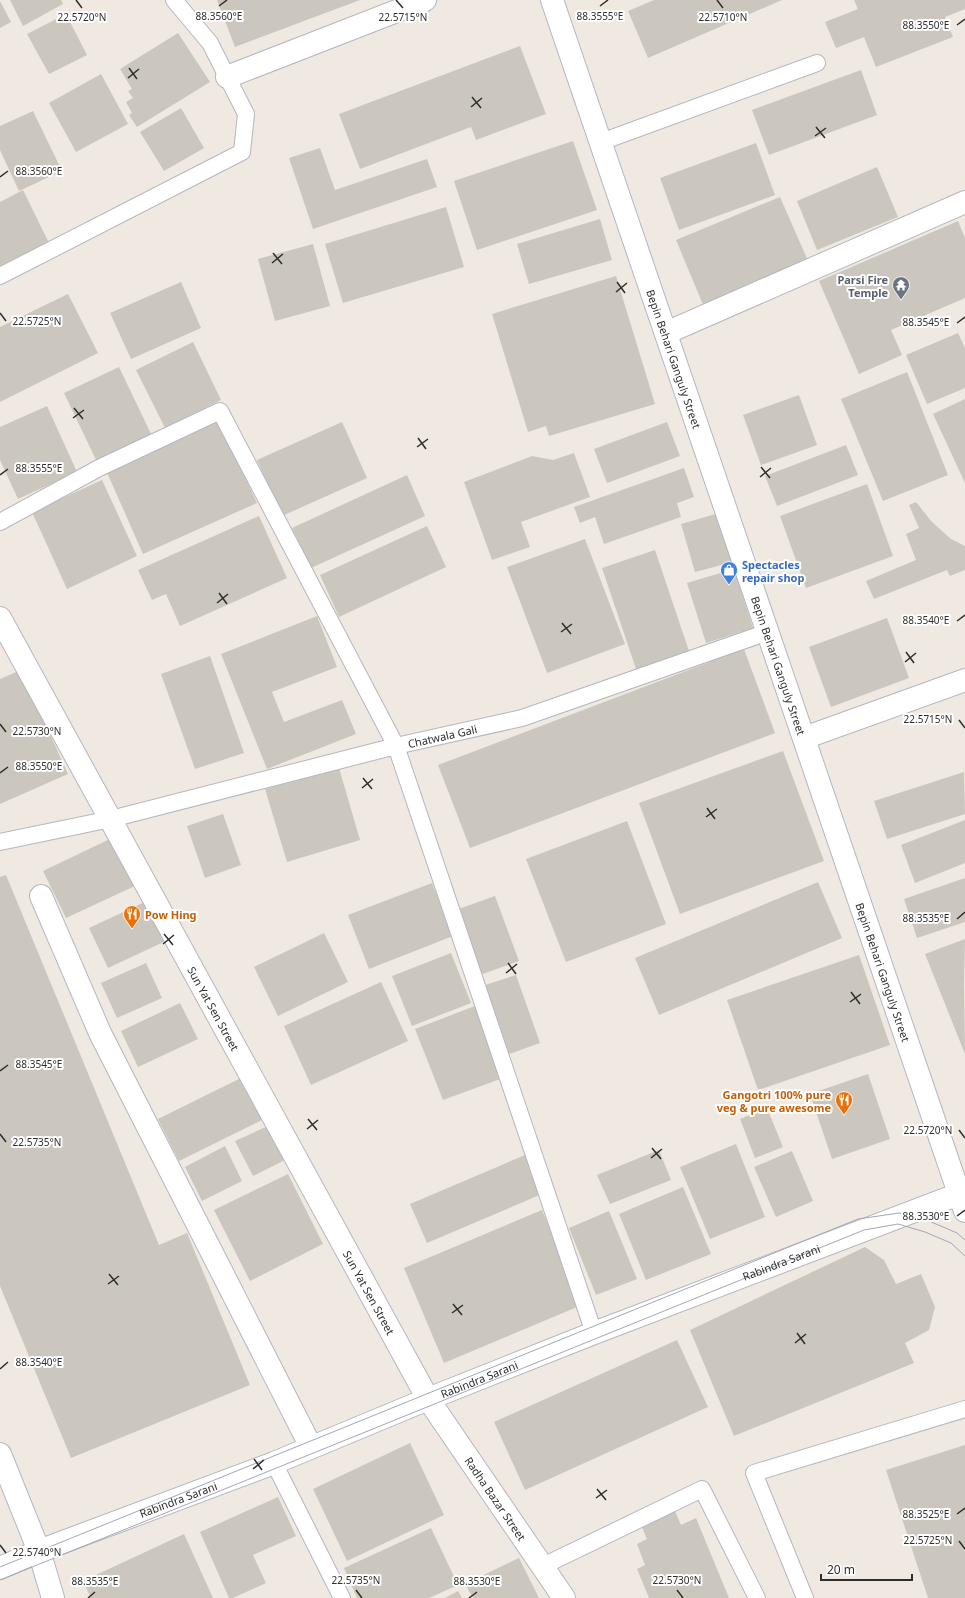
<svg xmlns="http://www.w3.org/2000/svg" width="965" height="1598" viewBox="0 0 965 1598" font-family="'Noto Sans',sans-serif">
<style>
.building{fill:#cbc7bf}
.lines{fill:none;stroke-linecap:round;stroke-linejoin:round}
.lane-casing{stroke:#b4b7c1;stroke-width:18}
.street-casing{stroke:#b4b7c1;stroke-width:24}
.secondary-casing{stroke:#b4b7c1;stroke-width:24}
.lane{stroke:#fff;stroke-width:16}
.street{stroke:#fff;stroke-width:22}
.secondary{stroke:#fff;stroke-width:22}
.tram{stroke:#a3a6b8;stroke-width:1}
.ticks{fill:none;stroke:#2e2e2e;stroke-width:1.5}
.labels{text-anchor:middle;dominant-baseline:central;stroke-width:4;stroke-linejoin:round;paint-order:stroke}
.worship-label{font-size:11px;font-weight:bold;fill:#5b616d;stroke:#fff;text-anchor:end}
.street-label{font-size:11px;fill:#2e2e2e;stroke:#fff}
.shop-label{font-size:11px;font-weight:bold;fill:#366cbe;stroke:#fff;text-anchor:start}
.food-label{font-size:11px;font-weight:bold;fill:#c56008;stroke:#fff;text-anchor:start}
.ticks-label{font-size:10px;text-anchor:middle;fill:#2e2e2e;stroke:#fff;stroke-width:4;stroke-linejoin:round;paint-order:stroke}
</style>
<rect width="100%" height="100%" fill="#efe9e1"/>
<g class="building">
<path d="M10,0H61L63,4L23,26Z"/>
<path d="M217,0H360L235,47Z"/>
<path d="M654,0H782L648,58L628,11Z"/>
<path d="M854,0H965V9L945,17L953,37L876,67L864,37L836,48L825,22L858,9Z"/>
<path d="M0,1L11,22L0,28Z"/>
<path d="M66,14L87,55L49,74L27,34Z"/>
<path d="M178,33L210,82L137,127L129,115L132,113L126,102L133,98L128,91L132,89L120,69Z"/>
<path d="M520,46L546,114L476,140L471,127L360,169L339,114Z"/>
<path d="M861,70L877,115L769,155L752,110Z"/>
<path d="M101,74L128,124L76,152L49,103Z"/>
<path d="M181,108L204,148L164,171L140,132Z"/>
<path d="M33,111L62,171L19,191L0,150V126Z"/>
<path d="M573,141L597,210L477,250L454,181Z"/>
<path d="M756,143L775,195L679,230L660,178Z"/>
<path d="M320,148L335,190L427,159L437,187L313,229L289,158Z"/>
<path d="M877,167L898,217L817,250L797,201Z"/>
<path d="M23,190L49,243L0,267V202Z"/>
<path d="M780,197L809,263L704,307L676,240Z"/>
<path d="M446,207L464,267L343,303L325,244Z"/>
<path d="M600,219L612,260L529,284L517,244Z"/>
<path d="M958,221L965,238V298L891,330L902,355L859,374L819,281Z"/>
<path d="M313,244L330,306L275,321L258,259Z"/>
<path d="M616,276L655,404L549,436L546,426L528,432L492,314Z"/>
<path d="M181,282L201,328L131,359L110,313Z"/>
<path d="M68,294L98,353L0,402V327Z"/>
<path d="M958,333L965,348V388L927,404L906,355Z"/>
<path d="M193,342L221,400L165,428L136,370Z"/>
<path d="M119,367L153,438L98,464L64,393Z"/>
<path d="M907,372L948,475L883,501L841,399Z"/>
<path d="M799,395L817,445L761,465L743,415Z"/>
<path d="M965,399V483L933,414Z"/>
<path d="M47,406L77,472L18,499L0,460V427Z"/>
<path d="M218,418L257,503L143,554L105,468Z"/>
<path d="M342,422L367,478L282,516L257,460Z"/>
<path d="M667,422L680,456L607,483L594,449Z"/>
<path d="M846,445L858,475L777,506L765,476Z"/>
<path d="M574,453L590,497L521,522L530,547L492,560L464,482L532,456L553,460Z"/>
<path d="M684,468L694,497L677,503L681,517L604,544L595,517L580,523L574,507Z"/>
<path d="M407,475L425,516L311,568L292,528Z"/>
<path d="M102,480L137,556L67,589L32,512Z"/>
<path d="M867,484L893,556L806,588L780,516Z"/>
<path d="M916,502L932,522L951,539L965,546V570L950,576L947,570L874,599L866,581L916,560L906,534L919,528L909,505Z"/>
<path d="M719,513L733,562L695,572L681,524Z"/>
<path d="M259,516L287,578L180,626L166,594L152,600L138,570Z"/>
<path d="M427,526L446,567L339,617L320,575Z"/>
<path d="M585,539L625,644L547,673L507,567Z"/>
<path d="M655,550L689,651L636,669L602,568Z"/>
<path d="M734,569L753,628L706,643L687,583Z"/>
<path d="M317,616L337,667L272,692L284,722L342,700L356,734L267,769L221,654Z"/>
<path d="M887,618L909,678L831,707L809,647Z"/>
<path d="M744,649L775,733L470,848L438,765Z"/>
<path d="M210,656L244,753L195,769L161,674Z"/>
<path d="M21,670L68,774L0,804V679Z"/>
<path d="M783,751L824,861L680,914L639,803Z"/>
<path d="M339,768L360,840L287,862L265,789Z"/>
<path d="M964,772L965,814L887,839L874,801Z"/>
<path d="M223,814L241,865L205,878L187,826Z"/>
<path d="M965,820V863L915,883L901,845Z"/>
<path d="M627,821L666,924L566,962L526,859Z"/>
<path d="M114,837L137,885L66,918L43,871Z"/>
<path d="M6,875L159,1245L187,1233L250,1385L71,1458L0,1286V877Z"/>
<path d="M965,878V922L917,938L904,899Z"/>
<path d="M818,882L842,938L659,1015L635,958Z"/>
<path d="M432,883L453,936L369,969L348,915Z"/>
<path d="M495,896L519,961L477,976L453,911Z"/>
<path d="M149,900L168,940L108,968L89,928Z"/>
<path d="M324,933L348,982L278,1016L254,967Z"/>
<path d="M965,939L964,983L965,1054L925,954Z"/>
<path d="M451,953L471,1003L412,1026L392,976Z"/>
<path d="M859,955L890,1045L758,1090L727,1000Z"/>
<path d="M146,963L162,998L117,1018L101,983Z"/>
<path d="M516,975L540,1043L504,1056L479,987Z"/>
<path d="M381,982L408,1041L311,1085L284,1026Z"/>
<path d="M180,1003L198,1039L138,1067L121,1031Z"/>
<path d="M475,1006L503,1078L443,1100L415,1029Z"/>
<path d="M868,1074L890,1139L832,1159L810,1094Z"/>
<path d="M247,1075L268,1117L179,1161L158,1119Z"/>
<path d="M767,1108L783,1147L755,1158L740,1119Z"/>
<path d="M268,1126L285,1160L253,1176L235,1141Z"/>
<path d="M736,1144L765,1217L710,1239L680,1167Z"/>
<path d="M225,1146L242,1181L202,1201L185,1167Z"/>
<path d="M659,1150L671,1180L610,1204L597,1175Z"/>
<path d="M792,1151L813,1201L776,1217L754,1167Z"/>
<path d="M525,1155L542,1194L427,1243L410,1204Z"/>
<path d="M288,1174L323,1244L250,1281L214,1210Z"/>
<path d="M683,1187L711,1254L646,1280L619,1214Z"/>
<path d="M542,1210L582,1305L444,1363L404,1268Z"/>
<path d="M609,1211L637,1279L596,1295L569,1228Z"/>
<path d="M865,1247L884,1260L896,1284L921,1274L935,1307L929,1330L905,1343L914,1363L734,1436L690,1330Z"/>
<path d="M677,1340L708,1407L525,1490L494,1422Z"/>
<path d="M410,1443L444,1515L347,1561L313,1489Z"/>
<path d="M965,1445V1598H928L886,1470Z"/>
<path d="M278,1497L296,1536L253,1555L266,1583L233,1598H229L200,1532Z"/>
<path d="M675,1511L681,1525L696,1518L729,1598H649L637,1569L645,1565L637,1544L647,1539L641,1525Z"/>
<path d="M431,1528L458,1585L429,1598H357L344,1568Z"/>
<path d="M184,1534L213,1598H91L83,1581Z"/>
<path d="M519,1558L539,1598H473L465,1584Z"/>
<path d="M458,1591L462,1598H445Z"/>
</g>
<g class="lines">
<g class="lane-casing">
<g id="lane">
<path d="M601,142L817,63"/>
<path d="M0,276L242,152L246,114L210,43L174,0"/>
<path d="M0,522L99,468L220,411L396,746L594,1333"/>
<path id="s1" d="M0,842L111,819L396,746L522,718L768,632"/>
<path d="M274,1463L342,1598"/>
<path d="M543,1566L702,1489L757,1598"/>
<path d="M805,1598L754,1473L965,1409"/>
</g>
</g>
<g class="street-casing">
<g id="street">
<path d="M227,77L425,0"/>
<path d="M666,333L965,202"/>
<path id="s2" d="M0,618L428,1399L564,1598"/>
<path d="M804,738L965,680"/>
<path d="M41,896L100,1033L311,1447"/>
</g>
</g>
<g class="secondary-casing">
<g id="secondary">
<path id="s3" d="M552,0L965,1211"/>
<path d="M0,1454L39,1551L53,1598"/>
<path id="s4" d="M0,1568L39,1551L274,1463L428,1399L594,1333L959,1194L965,1187"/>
</g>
</g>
<use href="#lane" class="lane"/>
<use href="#street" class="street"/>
<use href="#secondary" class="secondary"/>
<g class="tram">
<path d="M0,1567L858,1219L899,1213L929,1221L957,1233L965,1240"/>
<path d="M0,1580L864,1230L898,1224L925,1232L951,1243L965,1256"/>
</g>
</g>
<path class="ticks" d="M76,0L82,8M396,0L403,8M717,0L723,8M219,6L227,0M600,6L608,0M957,25L965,19M129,68L137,79M128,78L139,69M472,97L481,108M471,107L482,98M816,127L825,138M815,136L826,128M0,177L8,171M273,253L282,264M272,263L283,254M617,282L625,293M616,292L627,283M0,313L6,321M957,323L965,317M74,408L83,419M73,418L84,410M418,438L426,449M417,447L428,439M761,467L770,478M0,475L8,469M760,477L771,468M219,593L227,604M217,603L228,594M957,621L965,615M562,623L571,634M561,632L572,624M906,652L914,663M905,662L916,653M959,720L965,728M0,724L6,732M0,773L8,767M363,778L372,789M362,788L373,779M707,808L715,819M706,817L717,809M957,919L965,912M164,934L173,945M163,944L174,935M508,963L516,974M506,973L517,964M851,992L860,1004M850,1002L861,994M0,1071L8,1065M308,1119L317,1130M307,1129L318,1120M959,1130L965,1138M0,1134L6,1142M652,1148L661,1159M651,1158L662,1149M957,1216L965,1210M109,1274L118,1285M108,1284L119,1276M453,1304L462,1315M452,1313L463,1305M797,1333L805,1344M795,1343L806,1334M0,1369L8,1362M254,1459L262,1470M253,1469L264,1460M597,1489L606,1500M596,1498L607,1490M957,1514L965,1508M959,1541L965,1549M0,1545L6,1553M356,1590L362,1598M677,1590L683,1598M88,1598L95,1592M469,1598L477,1592"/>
<defs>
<g id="temple-pin" transform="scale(0.9)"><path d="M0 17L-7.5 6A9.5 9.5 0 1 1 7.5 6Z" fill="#6b7280" stroke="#fff"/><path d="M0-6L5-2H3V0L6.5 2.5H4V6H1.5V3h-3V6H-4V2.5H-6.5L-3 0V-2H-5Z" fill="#fff"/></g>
<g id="shop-pin" transform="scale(0.9)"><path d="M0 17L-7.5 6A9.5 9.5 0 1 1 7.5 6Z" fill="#3f7fe0" stroke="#fff"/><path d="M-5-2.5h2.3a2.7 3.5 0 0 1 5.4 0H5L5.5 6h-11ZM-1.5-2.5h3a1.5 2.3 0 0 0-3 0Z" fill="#fff"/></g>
<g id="restaurant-pin" transform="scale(0.9)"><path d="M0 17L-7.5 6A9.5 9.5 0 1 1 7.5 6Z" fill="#e8710a" stroke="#fff"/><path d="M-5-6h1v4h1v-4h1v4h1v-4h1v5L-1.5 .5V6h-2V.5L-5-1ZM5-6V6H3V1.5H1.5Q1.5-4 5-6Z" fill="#fff"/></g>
</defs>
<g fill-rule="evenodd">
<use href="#temple-pin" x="901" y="285"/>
<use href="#shop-pin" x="729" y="570"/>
<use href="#restaurant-pin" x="132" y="914"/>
<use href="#restaurant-pin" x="844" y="1100"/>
</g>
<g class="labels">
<g class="worship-label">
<text x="888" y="279">Parsi Fire<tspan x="888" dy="13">Temple</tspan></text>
</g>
<g class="street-label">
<text stroke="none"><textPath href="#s3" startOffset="379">Bepin Behari Ganguly Street</textPath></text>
<text stroke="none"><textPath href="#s3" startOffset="703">Bepin Behari Ganguly Street</textPath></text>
<text stroke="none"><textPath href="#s1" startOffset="455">Chatwala Gali</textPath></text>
<text stroke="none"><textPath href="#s3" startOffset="1027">Bepin Behari Ganguly Street</textPath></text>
<text stroke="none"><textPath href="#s2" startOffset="445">Sun Yat Sen Street</textPath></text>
<text stroke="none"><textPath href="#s4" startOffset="839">Rabindra Sarani</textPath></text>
<text stroke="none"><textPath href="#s2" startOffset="769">Sun Yat Sen Street</textPath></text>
<text stroke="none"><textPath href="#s4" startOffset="515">Rabindra Sarani</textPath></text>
<text stroke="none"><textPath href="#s2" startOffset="1011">Radha Bazar Street</textPath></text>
<text stroke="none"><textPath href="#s4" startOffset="191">Rabindra Sarani</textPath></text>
</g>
<g class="shop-label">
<text x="742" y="564">Spectacles<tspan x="742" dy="13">repair shop</tspan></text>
</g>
<g class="food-label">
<text x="145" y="914">Pow Hing</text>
<text x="831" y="1094" text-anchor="end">Gangotri 100% pure<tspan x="831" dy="13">veg &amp; pure awesome</tspan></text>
</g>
</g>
<g class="ticks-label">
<text x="219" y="20">88.3560°E</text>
<text x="600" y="20">88.3555°E</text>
<text x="82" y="21">22.5720°N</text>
<text x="403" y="21">22.5715°N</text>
<text x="723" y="21">22.5710°N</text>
<text x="926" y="29">88.3550°E</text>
<text x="39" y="175">88.3560°E</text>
<text x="37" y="325">22.5725°N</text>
<text x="926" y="326">88.3545°E</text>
<text x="39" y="472">88.3555°E</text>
<text x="926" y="624">88.3540°E</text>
<text x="928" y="723">22.5715°N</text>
<text x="37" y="735">22.5730°N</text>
<text x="39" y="770">88.3550°E</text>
<text x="926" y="922">88.3535°E</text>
<text x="39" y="1068">88.3545°E</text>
<text x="928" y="1134">22.5720°N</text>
<text x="37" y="1146">22.5735°N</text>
<text x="926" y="1220">88.3530°E</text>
<text x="39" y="1366">88.3540°E</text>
<text x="926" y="1518">88.3525°E</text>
<text x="928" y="1544">22.5725°N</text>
<text x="37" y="1556">22.5740°N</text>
<text x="356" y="1584">22.5735°N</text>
<text x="677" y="1584">22.5730°N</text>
<text x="95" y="1585">88.3535°E</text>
<text x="477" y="1585">88.3530°E</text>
</g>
<path d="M821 1574v6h91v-6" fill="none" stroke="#2e2e2e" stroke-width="2"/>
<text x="827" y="1574" font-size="12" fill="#2e2e2e" stroke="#ffffff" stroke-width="3" paint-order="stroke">20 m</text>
</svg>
